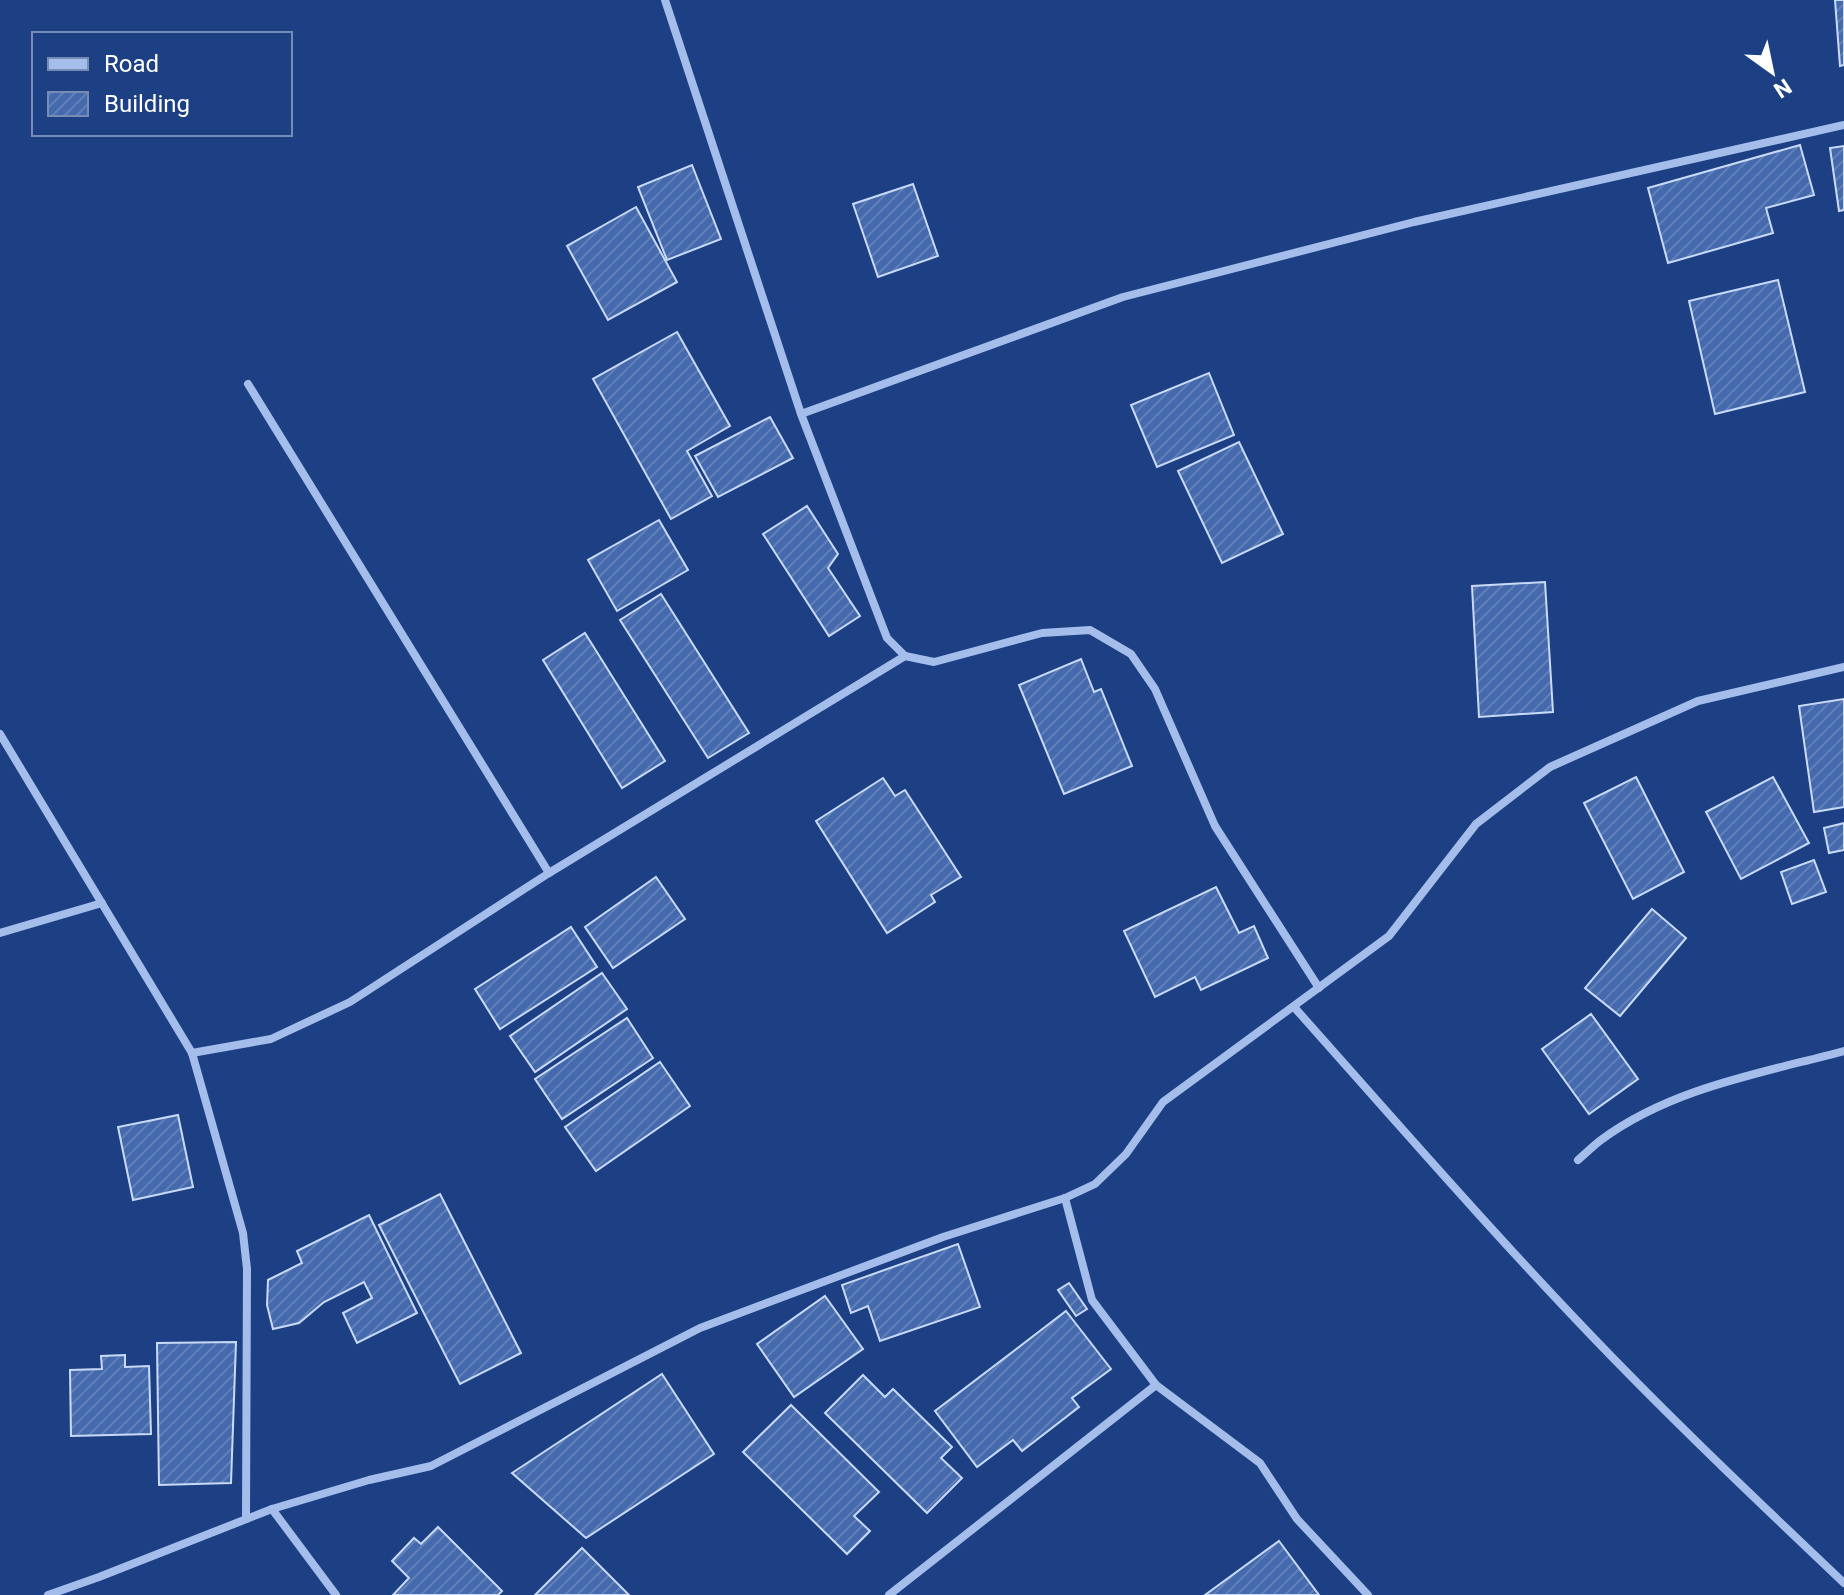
<svg xmlns="http://www.w3.org/2000/svg" width="1844" height="1595" viewBox="0 0 1844 1595" font-family="Roboto,sans-serif">
<style>
.building{fill:url(#building-hatch);stroke:#c9daf8;stroke-width:2}
.lines{fill:none;stroke-linecap:round;stroke-linejoin:round}
.minor{stroke:#a4bdea;stroke-width:8}
</style>
<defs>
<pattern id="building-hatch" width="6" height="6" patternUnits="userSpaceOnUse" patternTransform="scale(2)"><rect width="6" height="6" fill="#4569ad"/><path d="M-1 1l2-2M0 6l6-6M5 7l2-2" fill="none" stroke="#6180b9"/></pattern>
</defs>
<rect width="100%" height="100%" fill="#1d4084"/>
<g class="building">
<path d="M1835,0H1844V65L1840,66Z"/>
<path d="M1800,145L1814,195L1766,208L1773,233L1668,263L1648,188Z"/>
<path d="M1844,146V210L1839,211L1830,148Z"/>
<path d="M692,165L721,239L667,260L638,187Z"/>
<path d="M913,184L938,256L878,277L853,204Z"/>
<path d="M636,207L677,282L608,320L567,246Z"/>
<path d="M1778,280L1805,392L1715,414L1689,301Z"/>
<path d="M677,332L730,426L687,451L712,496L671,519L593,379Z"/>
<path d="M1209,373L1234,435L1157,467L1131,405Z"/>
<path d="M770,417L793,458L718,497L695,456Z"/>
<path d="M1239,442L1283,534L1222,563L1178,471Z"/>
<path d="M807,506L838,554L828,568L860,616L829,636L763,534Z"/>
<path d="M659,520L688,570L617,611L588,560Z"/>
<path d="M1545,582L1553,712L1479,717L1472,586Z"/>
<path d="M661,594L749,733L708,758L620,620Z"/>
<path d="M585,633L665,761L622,788L543,660Z"/>
<path d="M1081,659L1094,692L1101,689L1132,766L1064,794L1019,685Z"/>
<path d="M1844,699V807L1814,812L1799,706Z"/>
<path d="M1636,777L1684,872L1633,899L1584,803Z"/>
<path d="M1773,777L1809,843L1741,879L1706,812Z"/>
<path d="M883,778L895,796L905,790L961,877L931,895L935,902L887,933L816,821Z"/>
<path d="M1844,823V850L1829,853L1824,828Z"/>
<path d="M1814,860L1826,892L1792,904L1781,872Z"/>
<path d="M656,877L685,919L613,968L585,927Z"/>
<path d="M1216,887L1239,933L1254,926L1268,958L1201,990L1195,977L1155,997L1124,931Z"/>
<path d="M1652,909L1686,938L1620,1016L1585,988Z"/>
<path d="M571,927L597,967L500,1029L475,989Z"/>
<path d="M602,973L627,1009L535,1072L510,1036Z"/>
<path d="M1591,1014L1638,1079L1589,1114L1542,1049Z"/>
<path d="M627,1018L653,1058L562,1119L535,1079Z"/>
<path d="M660,1062L690,1106L596,1171L565,1127Z"/>
<path d="M178,1115L193,1187L133,1200L118,1127Z"/>
<path d="M440,1194L521,1353L460,1384L379,1225Z"/>
<path d="M369,1215L417,1313L357,1343L343,1313L372,1298L364,1282L324,1302L299,1323L273,1329L267,1305L268,1280L302,1263L297,1251Z"/>
<path d="M958,1244L980,1307L880,1341L868,1306L851,1313L842,1285Z"/>
<path d="M1069,1283L1087,1309L1076,1316L1058,1290Z"/>
<path d="M825,1296L863,1349L794,1397L757,1344Z"/>
<path d="M1066,1311L1111,1369L1072,1398L1079,1407L1022,1451L1013,1440L977,1467L935,1411Z"/>
<path d="M236,1342L231,1483L159,1485L157,1343Z"/>
<path d="M125,1355V1367L149,1366L151,1434L71,1436L70,1370L102,1369L101,1356Z"/>
<path d="M662,1374L714,1454L586,1538L512,1473Z"/>
<path d="M863,1375L885,1397L893,1389L952,1447L941,1458L962,1478L927,1513L825,1413Z"/>
<path d="M791,1405L879,1492L854,1516L870,1531L847,1554L743,1452Z"/>
<path d="M438,1527L502,1591L498,1595H393L409,1578L392,1561L414,1538L421,1544Z"/>
<path d="M1279,1541L1319,1595H1205Z"/>
<path d="M582,1548L629,1595H535Z"/>
</g>
<g class="lines">
<g class="minor">
<path d="M665,0L801,414L887,638L905,656L934,662L1042,633L1090,630L1131,654L1155,689L1215,826L1319,988"/>
<path d="M248,384L549,873"/>
<path d="M801,414L1123,297L1414,222L1844,125"/>
<path d="M0,734L192,1053L243,1233L247,1269L246,1519"/>
<path d="M0,933L102,903"/>
<path d="M1294,1007C1399,1125 1503,1245 1613,1358C1688,1435 1766,1509 1844,1583"/>
<path d="M192,1053L271,1039L350,1002L549,873L905,656"/>
<path d="M1578,1160C1586,1153 1593,1146 1601,1140C1671,1088 1762,1073 1844,1051"/>
<path d="M1065,1198L1092,1300L1156,1385L1260,1463L1297,1519L1368,1595"/>
<path d="M272,1509L336,1595"/>
<path d="M48,1595L99,1577L272,1509L369,1480L431,1466L700,1328L943,1237L1065,1198L1095,1184L1126,1154L1163,1102L1389,936L1476,824L1550,767L1698,701L1844,667"/>
<path d="M889,1595L1156,1385"/>
</g>
</g>
<rect x="32" y="32" width="260" height="104" fill="#1d4084" stroke="#778cb5" stroke-width="2"/>
<rect x="48" y="58" width="40" height="12" fill="#a4bdea" stroke="#778cb5" stroke-width="2"/>
<text x="104" y="72" font-size="24" fill="#ffffff">Road</text>
<rect x="48" y="92" width="40" height="24" fill="url(#building-hatch)" stroke="#778cb5" stroke-width="2"/>
<text x="104" y="112" font-size="24" fill="#ffffff">Building</text>
<g transform="translate(1772 72) rotate(147)" stroke="#1d4084" stroke-width="6" paint-order="stroke">
<path d="M0-6L14 30L0 20L-14 30Z" fill="#ffffff"/>
<text y="-12" font-size="22" font-weight="bold" text-anchor="middle" fill="#ffffff">N</text>
</g>
</svg>
